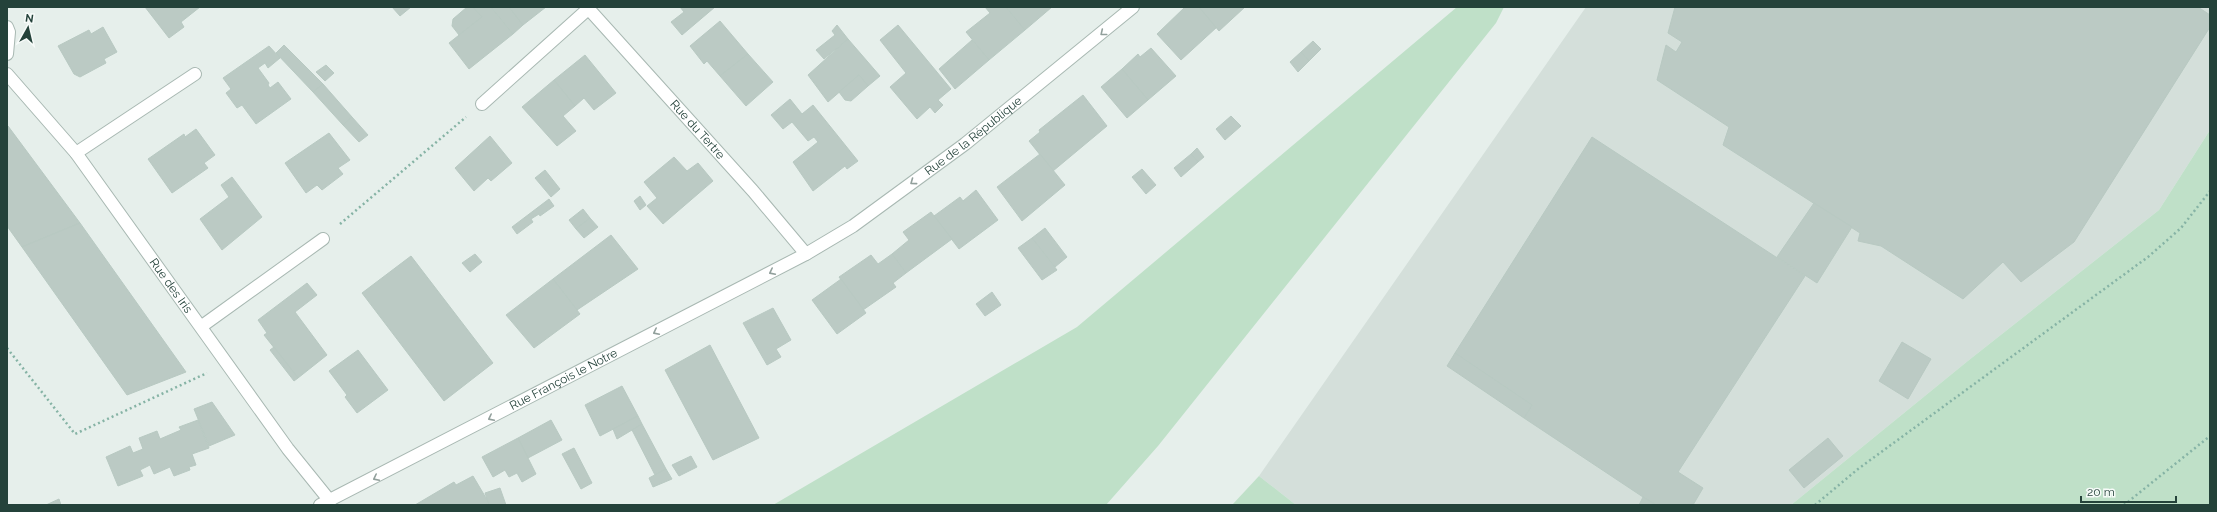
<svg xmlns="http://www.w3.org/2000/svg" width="2217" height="512" viewBox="0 0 2217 512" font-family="Raleway,sans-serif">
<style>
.built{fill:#d4dfda}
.green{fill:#bfe0c8}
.building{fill:#bbcac4;stroke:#b8c9c2}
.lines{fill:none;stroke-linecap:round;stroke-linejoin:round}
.minor-casing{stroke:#a8b8b2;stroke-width:14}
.path{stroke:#86b3a5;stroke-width:2.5;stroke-dasharray:2 3;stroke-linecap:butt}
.minor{stroke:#fff;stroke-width:12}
.oneway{stroke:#92a09c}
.labels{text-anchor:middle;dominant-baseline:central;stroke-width:3;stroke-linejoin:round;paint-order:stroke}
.street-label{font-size:12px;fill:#24423a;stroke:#f7fbf9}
</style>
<rect width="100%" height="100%" fill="#e6efeb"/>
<path class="built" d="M1586,7H2210V130L2159,210L1969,360L1791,505H1296L1259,476Z"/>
<g class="green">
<path d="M1457,7H1504L1496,23L1158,446L1106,505H773L1077,327Z"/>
<path d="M2210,130V505H1791L1969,360L2159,210Z"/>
<path d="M1259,476L1296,505H1232Z"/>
</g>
<g class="building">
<path d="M145,7H200L181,22L184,27L169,38Z"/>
<path d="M392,7H411L400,16Z"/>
<path d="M467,7H473L482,17L459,35L452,26L453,19Z"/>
<path d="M473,7H491L513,34L469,69L449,43L482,17Z"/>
<path d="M493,7H509L523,25L513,34L492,8Z"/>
<path d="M509,7H546L523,25Z"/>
<path d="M680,7H715L682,35L671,22L684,12Z"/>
<path d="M985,7H1006L1025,30L989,60L966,32L990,13Z"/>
<path d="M1006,7H1052L1025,30Z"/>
<path d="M1185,7H1199L1217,27L1181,60L1157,34Z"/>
<path d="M1199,7H1245L1219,31Z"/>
<path d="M1675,7H2198L2210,15V27L2074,242L2021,282L2003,262L1963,299L1881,246L1858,241L1860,233L1723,145L1729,127L1657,80L1666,45L1676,52L1682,42L1668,33Z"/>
<path d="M720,21L748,54L720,76L707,61L704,64L690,46Z"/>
<path d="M837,25L848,39L824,59L816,50L835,35L832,31Z"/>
<path d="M898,25L951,89L938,100L943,105L935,113L930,107L917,119L890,87L906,73L880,40Z"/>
<path d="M103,27L117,52L104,59L106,63L80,77L74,74L58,46L89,30L91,34Z"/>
<path d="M848,39L880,76L868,86L859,75L828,102L808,75Z"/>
<path d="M972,40L989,60L955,89L939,69Z"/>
<path d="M1313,41L1321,49L1309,61L1301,52Z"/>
<path d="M284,45L323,84L313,92L276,53Z"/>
<path d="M269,46L280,58L268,68L265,63L258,68L269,83L268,85L270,88L278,82L291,99L256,124L242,105L237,108L226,93L231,89L223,78Z"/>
<path d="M1151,48L1176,76L1148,100L1122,69L1138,54L1140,57Z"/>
<path d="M1301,52L1309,61L1298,72L1290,62Z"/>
<path d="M748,54L773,82L746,106L720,76Z"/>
<path d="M585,55L616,93L594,110L584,98L575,106L554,80Z"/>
<path d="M326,65L334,73L325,81L316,72Z"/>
<path d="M1122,69L1148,100L1127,118L1101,87Z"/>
<path d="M859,75L868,86L851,101L845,100L839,92Z"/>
<path d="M554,80L575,106L563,116L576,131L557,146L522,107Z"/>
<path d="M323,84L352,117L343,125L313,92Z"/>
<path d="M1083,95L1107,126L1053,171L1029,141L1040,132L1039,130Z"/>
<path d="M790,99L802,114L813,105L858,161L847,169L845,166L813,191L793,162L818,142L814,137L808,141L792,122L783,129L771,115Z"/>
<path d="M1231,116L1241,126L1225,140L1216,129Z"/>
<path d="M352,117L368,135L359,142L343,125Z"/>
<path d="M8,126L80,223L22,247L7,226Z"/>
<path d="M196,129L215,155L204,163L208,168L172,193L148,159L184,134L185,137Z"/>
<path d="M329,133L350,160L338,168L343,174L322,190L317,185L306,193L285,163Z"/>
<path d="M490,136L512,163L491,181L488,178L474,191L455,168Z"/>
<path d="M1592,137L1805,276L1678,472L1703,488L1693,505H1656L1643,497L1524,418L1532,405L1455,353Z"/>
<path d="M1197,148L1204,157L1198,162L1191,154Z"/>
<path d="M1040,154L1065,185L1022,221L997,187Z"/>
<path d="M1191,154L1198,162L1181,177L1174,168Z"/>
<path d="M674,157L687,171L698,163L713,181L663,224L647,206L657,198L644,182Z"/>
<path d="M1142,169L1156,185L1146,194L1132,177Z"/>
<path d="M545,170L560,189L551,197L535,178Z"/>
<path d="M232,177L262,217L222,250L200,219L229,197L221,185Z"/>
<path d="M976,190L998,220L959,249L934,216L960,197L963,201Z"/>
<path d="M640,196L646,205L640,210L634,201Z"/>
<path d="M549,199L554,206L540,216L539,214L531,219L533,222L517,234L512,227Z"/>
<path d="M1814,203L1852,227L1817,283L1777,257Z"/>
<path d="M583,209L590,218L576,229L569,220Z"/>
<path d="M931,212L952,239L906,273L892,254L909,240L903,232Z"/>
<path d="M590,218L598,227L584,238L576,229Z"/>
<path d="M80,223L186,372L127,395L22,247Z"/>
<path d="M1045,228L1067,257L1055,267L1032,238Z"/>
<path d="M611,235L638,269L577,310L553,279Z"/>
<path d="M1032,238L1057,270L1042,280L1018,248Z"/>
<path d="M475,254L482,262L470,272L462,263Z"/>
<path d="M892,254L906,273L893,283L896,287L863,310L839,277L871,255L878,264Z"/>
<path d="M411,256L493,363L444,401L362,293Z"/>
<path d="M553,279L580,314L534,348L506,315Z"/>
<path d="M841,279L866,313L837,334L812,300Z"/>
<path d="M307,283L317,295L295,312L327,355L298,378L264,335L267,333L258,320Z"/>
<path d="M992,292L1001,305L985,316L976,304Z"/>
<path d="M773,308L791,340L776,349L781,357L767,365L743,323Z"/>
<path d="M1902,342L1931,359L1908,399L1879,381Z"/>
<path d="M710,345L759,438L713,460L665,370Z"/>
<path d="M274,347L298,378L294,381L270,350Z"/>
<path d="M358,350L388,390L357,413L345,397L347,395L329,371Z"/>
<path d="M1455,353L1532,405L1524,418L1447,366Z"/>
<path d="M622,386L638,416L600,436L585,405Z"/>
<path d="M212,402L235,435L209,446L194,409Z"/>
<path d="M638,416L642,424L617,439L613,429Z"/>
<path d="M198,420L209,448L192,454L196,465L189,467L190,470L174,476L170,467L154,474L150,465L140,470L143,476L118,486L106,457L130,446L133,453L143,449L139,438L157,431L160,439L181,430L179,427Z"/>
<path d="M551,420L562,440L528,458L518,438Z"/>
<path d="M642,424L666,469L655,475L632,430Z"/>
<path d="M518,438L536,474L522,482L517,473L509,477L505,470L493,477L482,457Z"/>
<path d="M1828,438L1843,456L1804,488L1789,470Z"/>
<path d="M574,448L592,483L581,489L562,454Z"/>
<path d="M691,456L697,467L679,476L672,465Z"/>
<path d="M666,469L672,479L653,487L649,478Z"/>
<path d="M473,476L489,503L485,505H415L454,482L456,485Z"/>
<path d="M500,488L506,505H489L485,493Z"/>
<path d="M1643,497L1656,505H1639Z"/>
<path d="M59,499L61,505H46Z"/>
</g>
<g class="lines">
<g class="minor-casing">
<g id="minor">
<path id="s1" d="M587,7L753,191L806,254"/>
<path d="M7,27L9,32L7,54"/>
<path id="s2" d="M7,74L76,153L288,449L330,501"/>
<path d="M482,104L588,9"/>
<path d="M76,153L195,74"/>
<path d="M202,326L323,239"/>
<path id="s3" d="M320,505L806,254L853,226L965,144L1133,7"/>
</g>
</g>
<g class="path">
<path d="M340,224L466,117"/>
<path d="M7,348L75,434L207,373"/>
<path d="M1815,505L1858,469L2148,257L2181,228L2210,191"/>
<path d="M2124,505L2210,436"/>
</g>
<use href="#minor" class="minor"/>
</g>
<defs><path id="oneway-chevron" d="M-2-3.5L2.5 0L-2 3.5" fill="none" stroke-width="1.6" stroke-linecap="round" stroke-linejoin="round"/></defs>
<g class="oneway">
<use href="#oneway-chevron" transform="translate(1103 33) rotate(141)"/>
<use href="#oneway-chevron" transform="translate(913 182) rotate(144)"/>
<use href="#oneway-chevron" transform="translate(772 272) rotate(153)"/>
<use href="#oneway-chevron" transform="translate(656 332) rotate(153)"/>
<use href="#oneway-chevron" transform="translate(491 418) rotate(153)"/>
<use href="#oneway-chevron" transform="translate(376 478) rotate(153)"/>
</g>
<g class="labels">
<g class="street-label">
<text stroke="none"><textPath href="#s1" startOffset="165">Rue du Tertre</textPath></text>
<text stroke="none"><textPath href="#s3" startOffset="752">Rue de la République</textPath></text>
<text stroke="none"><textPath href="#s2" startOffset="268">Rue des Iris</textPath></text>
<text stroke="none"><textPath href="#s3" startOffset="274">Rue François le Notre</textPath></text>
</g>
</g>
<rect width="2217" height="512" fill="none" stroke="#24423a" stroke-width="16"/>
<g transform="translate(28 28) rotate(8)" stroke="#f7fbf9" stroke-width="3" paint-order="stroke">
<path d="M0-3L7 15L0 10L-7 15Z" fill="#24423a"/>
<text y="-6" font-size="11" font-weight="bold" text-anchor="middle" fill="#24423a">N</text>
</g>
<path d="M2081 496v6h95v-6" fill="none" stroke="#24423a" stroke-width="2"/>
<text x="2087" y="496" font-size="12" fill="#24423a" stroke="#f7fbf9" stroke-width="3" paint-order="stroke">20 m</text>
</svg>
